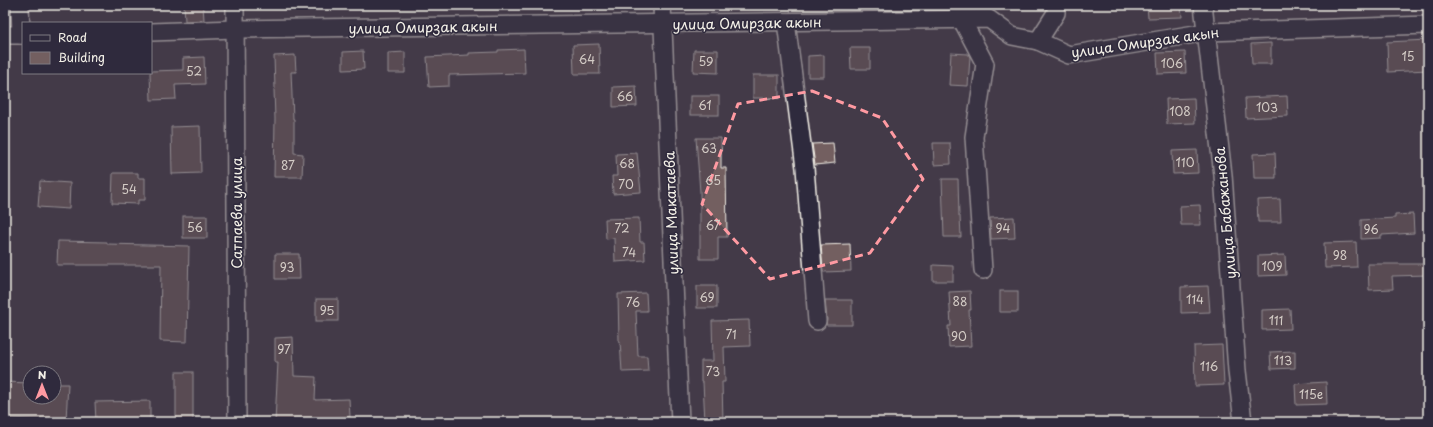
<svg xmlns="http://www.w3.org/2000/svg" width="1433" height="427" viewBox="0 0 1433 427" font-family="'Playpen Sans',sans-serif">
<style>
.building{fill:#735f60;stroke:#f4f1e8}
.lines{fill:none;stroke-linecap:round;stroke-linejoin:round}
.minor-casing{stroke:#f4f1e8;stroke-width:20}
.minor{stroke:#2f2a3d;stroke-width:17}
.marked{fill:none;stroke:#ff9aa2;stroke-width:3;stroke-dasharray:8 5;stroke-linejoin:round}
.labels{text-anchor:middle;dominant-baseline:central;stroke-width:3;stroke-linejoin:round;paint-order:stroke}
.number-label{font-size:12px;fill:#d4ccc6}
.street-label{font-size:14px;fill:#f4f1e8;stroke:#2f2a3d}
</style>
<rect width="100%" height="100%" fill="#433a48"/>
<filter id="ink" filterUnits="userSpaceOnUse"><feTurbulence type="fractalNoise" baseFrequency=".025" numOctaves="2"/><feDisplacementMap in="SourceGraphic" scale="8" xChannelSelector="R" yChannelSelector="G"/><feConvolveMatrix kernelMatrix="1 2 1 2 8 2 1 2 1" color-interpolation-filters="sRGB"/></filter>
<g filter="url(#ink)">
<g class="building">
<path d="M184,5H203L204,20L185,21Z"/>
<path d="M1147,5H1181L1182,17L1148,18Z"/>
<path d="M1428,40V70L1388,72L1387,42Z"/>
<path d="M1271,43V64H1252L1251,44Z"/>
<path d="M599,44L600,74H574L573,45Z"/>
<path d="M850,48H870V69H851Z"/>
<path d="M524,49L525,73L449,75V86L429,87L427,57L469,55V53L498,52V50Z"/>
<path d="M694,50H718V73L693,72Z"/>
<path d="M363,51L364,69L343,70V52Z"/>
<path d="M405,52V73H388V53Z"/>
<path d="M1185,52L1186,73L1158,74L1157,53Z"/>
<path d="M951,53L968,54L970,57L968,86L949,85Z"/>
<path d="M295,55L296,72H291L293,119H294V153L303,154L302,177H274L275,119L274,89H275L274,56Z"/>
<path d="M824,55V77H808V56Z"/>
<path d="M204,57L205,84L175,85L176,99L151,100L150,73L151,71L183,70V58Z"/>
<rect x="753" y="75" width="26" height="23"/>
<path d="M636,86L637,106L613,107V87Z"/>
<rect x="690" y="96" width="29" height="19"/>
<path d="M1287,96L1288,116L1246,118L1245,98Z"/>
<path d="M1194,98L1195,123L1167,124L1166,99Z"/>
<path d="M200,126L201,173L172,174L171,127Z"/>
<path d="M696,138H721V168H726L727,237H718V259H700V192Z"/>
<path d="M833,143L835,163L815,165L812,144Z"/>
<path d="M933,143H950L951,164L934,165Z"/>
<path d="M1197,150L1198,173L1173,174L1172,151Z"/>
<path d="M637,153L641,192L613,194L612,176H617L616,154Z"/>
<path d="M1275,153L1276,178H1254L1253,154Z"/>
<path d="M113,173H138V178H145V200H138V204L112,203Z"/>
<path d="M942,179H958L959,216H960L961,237H944Z"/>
<path d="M40,181L70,183L69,209L38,207Z"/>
<path d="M1280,199L1281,222H1258L1257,200Z"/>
<path d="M1200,205L1201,225H1181L1180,206Z"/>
<path d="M1413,214L1414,233L1381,235V238L1361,239V220L1395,218V215Z"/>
<rect x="183" y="216" width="24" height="22"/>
<path d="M1014,217L1015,238L991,239L990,218Z"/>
<path d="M639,218L640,242H644L645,260L615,262L614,238L606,239L605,219Z"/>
<path d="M58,241L107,242V244L189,246L187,342L160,341L161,265H57Z"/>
<path d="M1356,242L1357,267L1325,268L1324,243Z"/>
<path d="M850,244L851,271L823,272L821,245Z"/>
<path d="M275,254H299L300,279H275Z"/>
<path d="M1285,255L1286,275L1258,276V256Z"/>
<path d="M1368,264H1427V275L1392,276L1393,289L1369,290Z"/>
<path d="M933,265L953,266V281H933Z"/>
<rect x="697" y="286" width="20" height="22"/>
<path d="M1208,286L1210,312L1181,313V287Z"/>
<path d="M970,291L971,310H969L971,346L949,347L948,326H951L949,292Z"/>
<rect x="1000" y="291" width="18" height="21"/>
<path d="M646,293L647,311H636L638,356H647L648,371L622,372L620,341H619L618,294Z"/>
<rect x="316" y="299" width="22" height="22"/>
<path d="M825,300H852V325H826L827,320Z"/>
<path d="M1290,309L1291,329L1262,330V310Z"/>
<path d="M749,320L750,346L724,347L725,382H722L723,422H705L703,382H701V361H713L712,321Z"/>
<path d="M293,337L294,376L316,377L315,400L349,399L350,417L315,418V422H275L278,362H275V338Z"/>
<path d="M1222,345L1224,385L1195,386L1194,346Z"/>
<path d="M1295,351V368L1271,369L1270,352Z"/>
<rect x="176" y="372" width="17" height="50"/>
<path d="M5,382L30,383V397H54V384H68L66,420L5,418Z"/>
<path d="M1326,382L1327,404L1296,405L1295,384Z"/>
<path d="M150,401V421L96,422L95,402Z"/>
</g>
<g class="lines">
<g class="minor-casing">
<g id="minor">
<path d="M20,5L21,35"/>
<path d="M235,5L237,422"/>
<path d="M662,5L680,422"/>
<path d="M1203,5L1223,175L1237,371L1243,422"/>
<path d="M962,20L985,64L974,137L983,270"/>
<path d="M786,22L805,168L817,321"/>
<path d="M151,32L235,29L989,19L1012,36L1038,41L1069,55L1207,32L1428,25"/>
<path d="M5,35H23"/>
<path d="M1038,41L1056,13V5"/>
</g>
</g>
<use href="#minor" class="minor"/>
</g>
</g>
<path d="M0 0H1433V427H0ZM812,91L882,118L923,179L870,253L770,279L702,204L738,104Z" fill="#433a48" fill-opacity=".55" fill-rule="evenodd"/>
<path class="marked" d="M812,91L882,118L923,179L870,253L770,279L702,204L738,104Z"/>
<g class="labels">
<g class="number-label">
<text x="1408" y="56">15</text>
<text x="587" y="59">64</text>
<text x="706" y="61">59</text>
<text x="1172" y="63">106</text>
<text x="194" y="71">52</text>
<text x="625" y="96">66</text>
<text x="705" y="105">61</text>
<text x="1267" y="107">103</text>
<text x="1180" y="111">108</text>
<text x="709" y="148">63</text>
<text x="1185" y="162">110</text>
<text x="627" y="163">68</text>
<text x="288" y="165">87</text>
<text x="713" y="180">65</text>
<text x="626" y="184">70</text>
<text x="129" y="189">54</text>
<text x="713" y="225">67</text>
<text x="195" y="227">56</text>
<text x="622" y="228">72</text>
<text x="1003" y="228">94</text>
<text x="1371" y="229">96</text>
<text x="629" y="252">74</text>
<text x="1340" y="255">98</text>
<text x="1272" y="266">109</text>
<text x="287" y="267">93</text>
<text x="707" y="297">69</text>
<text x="1195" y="299">114</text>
<text x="960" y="301">88</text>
<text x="633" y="302">76</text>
<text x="327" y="310">95</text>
<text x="1276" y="320">111</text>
<text x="731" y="334">71</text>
<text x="959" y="336">90</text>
<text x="284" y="349">97</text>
<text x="1283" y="360">113</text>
<text x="1209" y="366">116</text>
<text x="713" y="371">73</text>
<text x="1311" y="394">115е</text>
</g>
<g class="street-label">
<text transform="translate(747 23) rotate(-1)">улица Омирзак акын</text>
<text transform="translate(423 27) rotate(-1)">улица Омирзак акын</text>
<text transform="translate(1145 42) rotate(-8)">улица Омирзак акын</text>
<text transform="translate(236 213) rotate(-90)">Сатпаева улица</text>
<text transform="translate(671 213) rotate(-92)">улица Макатаева</text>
<text transform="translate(1225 213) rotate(-95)">улица Бабажанова</text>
</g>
</g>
<rect width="1433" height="427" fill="none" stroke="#2f2a3d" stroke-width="20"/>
<rect x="10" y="10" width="1413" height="407" fill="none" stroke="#f4f1e8" stroke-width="1.5" filter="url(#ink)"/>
<rect x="22" y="22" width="130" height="52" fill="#2f2a3d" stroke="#7e7a81"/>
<rect x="30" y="35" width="20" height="6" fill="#2f2a3d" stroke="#7e7a81"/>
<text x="58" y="42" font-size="12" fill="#f4f1e8">Road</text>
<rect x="30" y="52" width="20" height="12" fill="#735f60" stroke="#7e7a81"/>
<text x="58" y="62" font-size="12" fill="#f4f1e8">Building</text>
<g transform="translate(42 385)"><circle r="19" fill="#2f2a3d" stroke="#7e7a81"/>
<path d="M0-3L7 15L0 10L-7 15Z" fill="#ff9aa2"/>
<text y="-6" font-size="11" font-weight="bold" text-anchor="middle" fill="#f4f1e8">N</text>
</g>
</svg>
